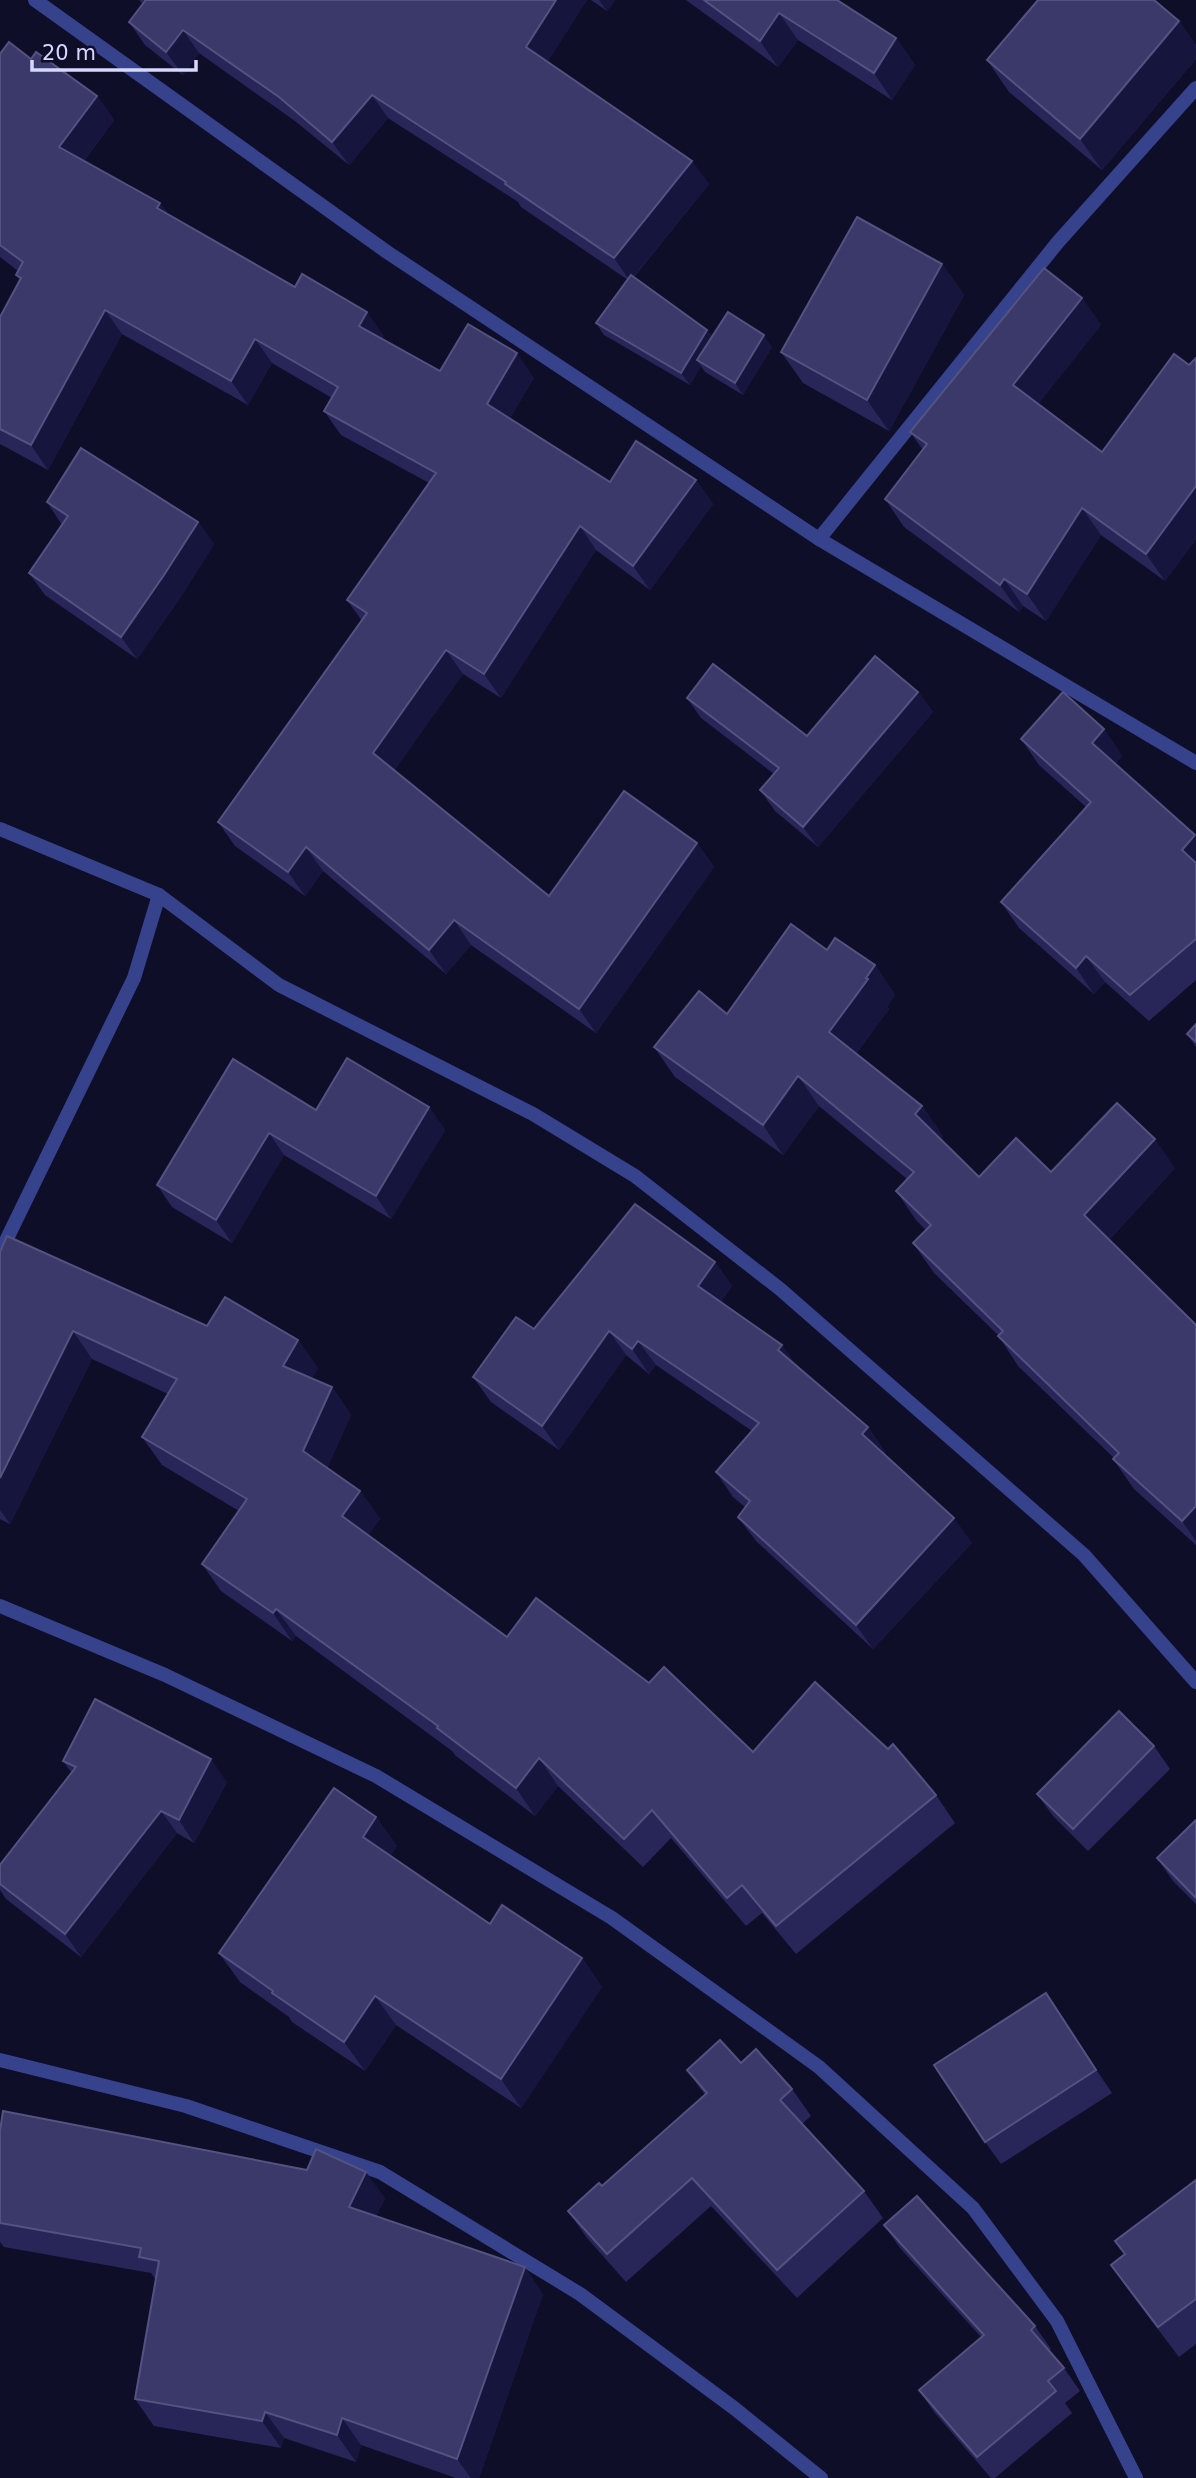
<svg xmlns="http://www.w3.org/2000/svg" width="1196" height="2478" viewBox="0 0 1196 2478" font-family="'DejaVu Sans',sans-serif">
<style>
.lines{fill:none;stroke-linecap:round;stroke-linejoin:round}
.minor{stroke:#36428b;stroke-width:14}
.tertiary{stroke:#36428b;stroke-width:14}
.wall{fill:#282658}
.shaded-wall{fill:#16153d}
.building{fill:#3b396a;stroke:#535281;stroke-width:2}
</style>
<rect width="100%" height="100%" fill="#0e0e29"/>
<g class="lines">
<g class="minor">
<path d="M819,539L1058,242L1196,88"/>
<path d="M0,829L159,895L279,985L533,1114L635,1176L780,1289L1084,1555L1196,1682"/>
<path d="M0,1253L134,978L159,895"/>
<path d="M0,1606L165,1675L376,1776L612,1918L819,2067L973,2208L1057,2321L1136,2478"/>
<path d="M0,2060L186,2106L380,2172L580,2294L734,2408L821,2478"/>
</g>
<path class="tertiary" d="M35,0L387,252L819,539L1196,763"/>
</g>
<g class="wall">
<path d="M139,0H587L547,62L709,184L634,277L707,330L712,336L772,347L743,395L705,372L701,366L690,385L604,335L596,323L628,280L521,207L518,202L388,118L349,165L295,121L199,53L183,75L145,45L129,22L143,4Z"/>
<path d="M591,0H615L607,11Z"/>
<path d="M686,0H837L896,38L915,65L892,100L798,40L778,67Z"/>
<path d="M1179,21L1196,45V59L1102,170L1009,92L987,60Z"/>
<path d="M0,54L31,59L97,96L114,120L84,161L160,203L169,215L384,336L382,339L440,371L534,378L510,418L610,482L696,480L713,504L650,590L596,550L501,698L463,674L394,770L549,896L697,843L714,867L596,1033L471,945L446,974L323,871L305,896L235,846L218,822L362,621L347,600L429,483L341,435L324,411L332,398L272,363L248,405L122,334L48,470L0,444V317L20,281L16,275L18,271L0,257Z"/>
<path d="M942,264L964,295L889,431L803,383L781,352Z"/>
<path d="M1082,298L1101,325L1038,404L1102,452L1196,358V539L1165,581L1101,535L1046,621L1023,606L1019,612L904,527L885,499L923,450L910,432Z"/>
<path d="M47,502L198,522L214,544L180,598L137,659L45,595L29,573L62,525Z"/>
<path d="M918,692L933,712L818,847L775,811L760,790L774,774L701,718L687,698L807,736Z"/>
<path d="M1104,729L1122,756L1115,764L1196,837V980L1149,1021L1105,982L1094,994L1019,928L1001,902L1086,807L1039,765L1021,739Z"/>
<path d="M827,950L875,965L895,995L887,1007L889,1009L856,1054L922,1106L943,1136L940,1139L979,1177L1051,1172L1175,1168L1109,1240L1196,1325V1545L1134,1489L1113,1459L1114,1458L1018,1366L998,1335L934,1273L913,1243L926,1230L916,1220L896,1191L907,1179L819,1106L783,1155L675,1077L654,1047L727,1014Z"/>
<path d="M1196,1024V1047L1187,1034Z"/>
<path d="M429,1107L445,1130L391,1219L284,1155L232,1243L172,1207L157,1185L316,1110Z"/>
<path d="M0,1252L207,1326L298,1340L318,1368L312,1378L332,1387L351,1415L327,1468L360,1491L380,1519L368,1535L507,1637L649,1683L753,1752L936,1795L955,1823L796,1954L762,1913L746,1926L671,1838L643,1867L558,1786L535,1816L456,1756L452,1751L296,1636L292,1641L221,1591L202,1564L239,1511L162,1465L142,1437L168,1394L92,1359L10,1524L0,1519Z"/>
<path d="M715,1262L732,1286L721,1302L782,1345L796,1365L868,1427L885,1452L884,1453L972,1543L873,1649L756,1541L738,1517L745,1507L733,1497L716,1472L752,1431L656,1365L649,1374L626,1355L559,1450L491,1402L473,1377L534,1329Z"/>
<path d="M1154,1746L1170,1769L1088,1851L1053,1816L1037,1794Z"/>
<path d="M63,1761L227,1782L194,1843L177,1833L81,1957L6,1899L0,1890V1865L72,1773Z"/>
<path d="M376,1817L397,1846L390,1856L490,1924L582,1958L602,1987L521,2108L396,2025L365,2071L292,2022L289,2017L240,1982L219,1953Z"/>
<path d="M1196,1820V1904L1173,1881L1157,1858Z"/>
<path d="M1062,2016L1112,2093L1001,2164L985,2142Z"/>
<path d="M741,2063L792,2089L811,2116L802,2124L864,2191L883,2218L797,2298L711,2206L626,2282L587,2238L568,2211L602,2186L705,2095L687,2070Z"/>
<path d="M0,2131L385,2198L376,2216L543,2294L479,2478H456L361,2445L356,2462L284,2438L281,2448L154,2426L135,2399L156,2280L151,2273L4,2247L0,2242Z"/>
<path d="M1196,2180V2344L1179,2357L1132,2295L1111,2265L1124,2255Z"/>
<path d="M884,2225L1035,2326L1051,2349L1049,2351L1064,2368L1080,2391L1065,2403L1072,2413L995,2478H991L934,2412L919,2390L981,2337L900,2248Z"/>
</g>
<g class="shaded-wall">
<path d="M556,0H587L542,70L526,47Z"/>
<path d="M599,0H615L607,11Z"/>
<path d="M779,13L798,40L778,67L760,41Z"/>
<path d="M1179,21L1196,45V59L1102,170L1080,139Z"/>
<path d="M183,30L199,53L183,75L166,52Z"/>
<path d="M896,38L915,65L892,100L874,73Z"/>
<path d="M372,95L388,118L349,165L332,142Z"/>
<path d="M97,96L114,120L76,171L59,147Z"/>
<path d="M692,161L709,184L630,281L614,258Z"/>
<path d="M160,203L177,227L157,208Z"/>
<path d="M942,264L964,295L889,431L867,400Z"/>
<path d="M1082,298L1101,325L1032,412L1013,385Z"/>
<path d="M105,310L122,334L48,470L31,445Z"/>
<path d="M367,312L384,336L376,350L359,326Z"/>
<path d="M707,330L716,342L697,360L701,366L690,385L681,373Z"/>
<path d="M764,335L772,347L743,395L735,383Z"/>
<path d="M255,339L272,363L248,405L231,381Z"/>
<path d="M517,353L534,378L504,428L487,404Z"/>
<path d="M696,480L713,504L650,590L633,566Z"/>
<path d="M1196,486V539L1165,581L1146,554Z"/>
<path d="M1082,508L1101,535L1046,621L1027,594Z"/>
<path d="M198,522L214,544L180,598L137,659L121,637Z"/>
<path d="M580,526L596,550L501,698L484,674Z"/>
<path d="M1004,579L1023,606L1019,612L1000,585Z"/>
<path d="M446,650L463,674L390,777L373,753Z"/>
<path d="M918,692L933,712L818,847L803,827Z"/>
<path d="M1104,729L1122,756L1110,769L1092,743Z"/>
<path d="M1195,835L1196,837V871L1182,850Z"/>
<path d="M697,843L714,867L596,1033L579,1009Z"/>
<path d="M306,847L323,871L305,896L288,872Z"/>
<path d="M454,920L471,945L446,974L429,950Z"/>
<path d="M1086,956L1105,982L1094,994L1076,968Z"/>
<path d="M875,965L895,995L887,1007L889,1009L850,1062L829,1032Z"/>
<path d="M798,1076L819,1106L783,1155L763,1125Z"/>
<path d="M922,1106L943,1136L936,1144L915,1114Z"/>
<path d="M429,1107L445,1130L391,1219L376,1196Z"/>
<path d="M269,1133L284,1155L232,1243L216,1220Z"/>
<path d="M1155,1139L1175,1168L1105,1244L1084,1215Z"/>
<path d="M715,1262L732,1286L715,1311L698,1286Z"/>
<path d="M73,1331L92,1359L10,1524L0,1510V1478Z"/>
<path d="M609,1331L626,1355L559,1450L542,1426Z"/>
<path d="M298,1340L318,1368L303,1393L283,1366Z"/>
<path d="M638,1341L656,1365L649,1374L632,1349Z"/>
<path d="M782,1345L799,1369L778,1350Z"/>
<path d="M332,1387L351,1415L322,1479L303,1451Z"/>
<path d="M868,1427L885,1452L880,1458L862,1434Z"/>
<path d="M360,1491L380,1519L361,1544L342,1516Z"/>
<path d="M1196,1506V1541L1182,1521Z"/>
<path d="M954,1518L972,1543L873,1649L856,1625Z"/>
<path d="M276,1609L296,1636L292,1641L273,1613Z"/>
<path d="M539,1758L558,1786L535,1816L516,1788Z"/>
<path d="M211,1759L227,1782L194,1843L179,1820Z"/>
<path d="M161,1811L177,1833L81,1957L65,1934Z"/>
<path d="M376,1817L397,1846L383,1866L363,1837Z"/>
<path d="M582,1958L602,1987L521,2108L501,2079Z"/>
<path d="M1046,1993L1062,2016L1112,2093L1096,2070Z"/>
<path d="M375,1996L396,2025L365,2071L344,2042Z"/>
<path d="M366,2172L385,2198L367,2234L349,2207Z"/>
<path d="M525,2267L543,2294L479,2478H471L457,2459Z"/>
<path d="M265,2412L284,2438L281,2448L262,2421Z"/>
<path d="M342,2418L361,2445L356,2462L337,2435Z"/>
</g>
<g class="building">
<path d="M145,0H556L526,47L692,161L614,258L505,184L506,182L372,95L332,142L279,97L183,30L166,52L129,22L145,1Z"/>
<path d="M704,0H837L896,38L874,73L779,13L760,41Z"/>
<path d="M1038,0H1154L1179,21L1080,139L987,60Z"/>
<path d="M9,42L31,59L36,52L97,96L59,147L160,203L157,208L295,287L302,274L367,312L359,326L440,371L468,324L517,353L487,404L610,482L636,441L696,480L633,566L580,526L484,674L446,650L373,753L549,896L624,791L697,843L579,1009L454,920L429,950L306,847L288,872L218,822L367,613L347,600L436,473L324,411L338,387L255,339L231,381L105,310L31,445L0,429V317L21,278L16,275L23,262L0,245V54Z"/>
<path d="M857,217L942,264L867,400L781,352Z"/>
<path d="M1044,268L1082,298L1013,385L1102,452L1174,354L1189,365L1196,358V486L1146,554L1082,508L1027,594L1004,579L1000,585L885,499L927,444L910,432Z"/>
<path d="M631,275L707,330L681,373L596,323Z"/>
<path d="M728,312L764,335L735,383L697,360Z"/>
<path d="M81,448L198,522L164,575L121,637L29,573L68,516L47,502Z"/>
<path d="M875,656L918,692L803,827L760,790L779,768L687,698L713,664L807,736Z"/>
<path d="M1063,692L1104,729L1092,743L1195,835L1182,850L1196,863V939L1130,995L1086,956L1076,968L1001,902L1091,802L1021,739Z"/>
<path d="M791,924L827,950L835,938L875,965L866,978L868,979L829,1032L922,1106L915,1114L979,1177L1016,1138L1051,1172L1117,1103L1155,1139L1084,1215L1196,1325V1506L1182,1521L1113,1459L1119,1453L998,1336L1003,1331L913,1243L931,1225L896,1191L914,1172L798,1076L763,1125L654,1047L699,991L727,1014Z"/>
<path d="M1196,1024V1042L1187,1034Z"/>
<path d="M347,1058L429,1107L376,1196L269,1133L216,1220L157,1185L233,1059L316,1110Z"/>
<path d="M635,1204L715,1262L698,1286L782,1345L778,1350L868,1427L862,1434L954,1518L856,1625L738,1517L750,1501L716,1472L759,1423L638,1341L632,1349L609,1331L542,1426L473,1377L516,1317L534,1329Z"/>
<path d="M7,1236L207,1326L225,1297L298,1340L283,1366L332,1387L303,1451L360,1491L342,1516L507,1637L536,1598L649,1683L664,1667L753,1752L815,1682L888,1749L893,1744L936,1795L776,1926L742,1885L727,1898L652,1810L624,1839L539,1758L516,1788L437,1728L438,1726L276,1609L273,1613L202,1564L247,1499L142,1437L177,1379L73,1331L0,1478V1252Z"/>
<path d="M95,1699L211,1759L179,1820L161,1811L65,1934L0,1884V1865L76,1767L63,1761Z"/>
<path d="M1119,1711L1154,1746L1073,1829L1037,1794Z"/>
<path d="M334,1788L376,1817L363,1837L490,1924L502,1905L582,1958L501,2079L375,1996L344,2042L272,1993L273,1991L219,1953Z"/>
<path d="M1196,1820V1898L1157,1858Z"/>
<path d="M1046,1993L1096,2070L985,2142L934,2065Z"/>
<path d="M720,2040L741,2063L756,2049L792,2089L780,2100L864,2191L777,2270L692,2178L607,2254L568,2211L599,2183L602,2186L707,2093L687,2070Z"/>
<path d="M3,2111L307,2170L316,2149L366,2172L349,2207L525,2267L457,2459L342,2418L337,2435L265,2412L262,2421L135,2399L159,2261L139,2257L141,2248L0,2223V2131Z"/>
<path d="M1196,2180V2299L1158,2327L1111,2265L1125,2254L1115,2241Z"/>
<path d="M917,2196L1035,2326L1031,2330L1064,2368L1048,2381L1056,2391L977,2457L919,2390L984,2335L884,2225Z"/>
</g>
<path d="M32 60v10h164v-10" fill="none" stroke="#d6d8ff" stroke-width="3.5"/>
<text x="42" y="60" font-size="21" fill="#d6d8ff" stroke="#0e0e29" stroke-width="5" paint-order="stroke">20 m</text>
</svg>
